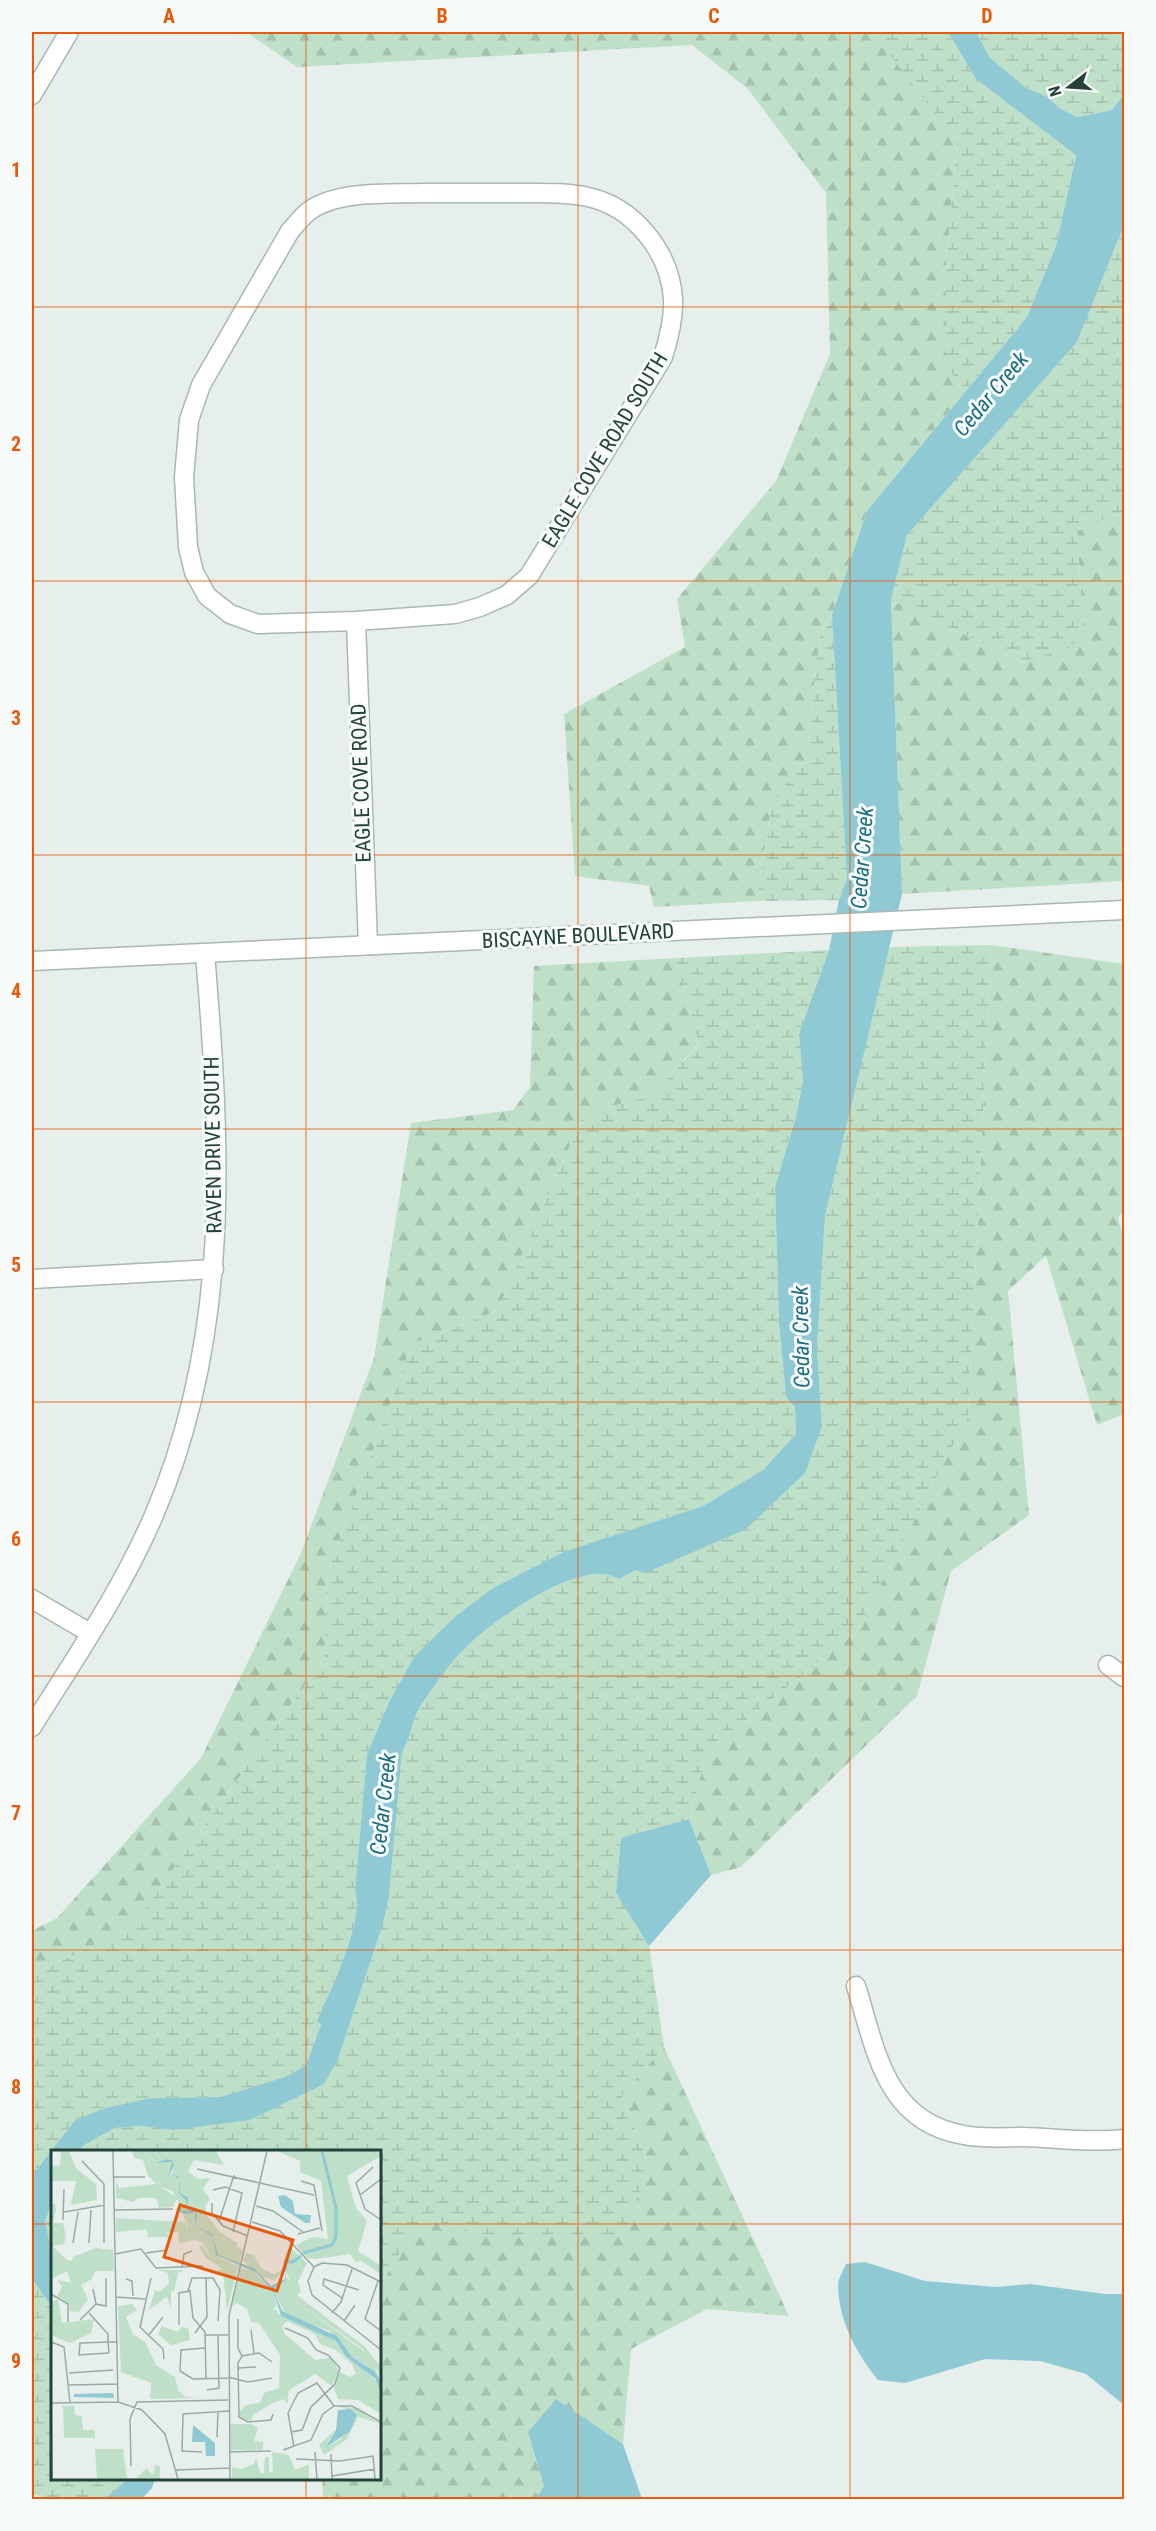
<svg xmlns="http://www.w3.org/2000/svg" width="1156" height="2531" viewBox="0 0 1156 2531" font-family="'Roboto Condensed',sans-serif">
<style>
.forest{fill:url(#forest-firs)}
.wetland{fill:url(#wetland-marsh)}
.water{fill:#8ec9d4}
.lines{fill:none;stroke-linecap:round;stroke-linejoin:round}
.minor-casing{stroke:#a8b8b2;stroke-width:21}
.minor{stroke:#fff;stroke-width:18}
.grid{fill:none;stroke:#e8590c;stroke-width:1.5;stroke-opacity:0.55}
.labels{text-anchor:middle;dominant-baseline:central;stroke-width:6;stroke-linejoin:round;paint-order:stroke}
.street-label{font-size:21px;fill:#24423a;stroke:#f7fbf9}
.water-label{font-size:22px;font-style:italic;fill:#1c6f80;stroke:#f7fbf9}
.inset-river{fill:none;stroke:#8ec9d4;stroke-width:3}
.inset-road{fill:none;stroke:#98aaa4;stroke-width:1.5}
.view{fill:#e8590c;fill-opacity:0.15;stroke:#e8590c;stroke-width:3}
.inset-edge{fill:none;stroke:#24423a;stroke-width:3}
.neatline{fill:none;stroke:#e8590c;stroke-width:2}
.grid-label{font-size:20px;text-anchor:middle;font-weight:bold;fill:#e8590c}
</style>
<defs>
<pattern id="forest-firs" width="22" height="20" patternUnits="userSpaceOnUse" patternTransform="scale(1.5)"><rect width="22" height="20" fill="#bfe0c8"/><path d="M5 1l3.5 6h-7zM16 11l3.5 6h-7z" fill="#a4c1ad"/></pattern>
<pattern id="wetland-marsh" width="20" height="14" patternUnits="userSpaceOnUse" patternTransform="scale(1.5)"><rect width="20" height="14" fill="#bfe0c8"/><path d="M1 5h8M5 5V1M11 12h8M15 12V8" fill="none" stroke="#a4c1ad"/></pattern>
</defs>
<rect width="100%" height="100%" fill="#e6efeb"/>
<g class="forest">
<path d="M246,32H866L880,41L957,142L946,269V364L965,392L867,511L832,615L820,633L806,759L772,801L757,901L654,907L649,886L575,876L564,714L685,647L677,599L776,481L830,354L826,193L748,89L692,45L297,67Z"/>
<path d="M1124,511V881L902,894L891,600L1022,662L1083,624L1077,531Z"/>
<path d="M991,945L1124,964V1212L1118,1217L1124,1240V1414L1097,1425L1046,1256L1008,1291L1029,1515L951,1571L917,1696L741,1867L711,1875L689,1819L707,1751L856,1632L968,1417Z"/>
<path d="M676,958L699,1043L652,1095L584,1114L497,1311L412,1344L327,1575L325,1657L132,1927L32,1975V1931L57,1918L201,1758L301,1553L374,1358L411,1123L513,1110L530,1087L534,966Z"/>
<path d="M664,2047L789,2316L707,2309L631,2349L623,2444L556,2400L528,2432L544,2486L536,2499H323L322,2479L380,2478V2285L423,2218L498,2238L649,2166L622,2095Z"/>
</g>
<g class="wetland">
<path d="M866,32H948L976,79L1076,154L1056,246L1027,317L965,392L946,365V269L957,142L880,42Z"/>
<path d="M976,32H1124V94L1112,110L1077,117L1059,108L1048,97L1026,88L990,58Z"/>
<path d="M1124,225V511L1077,531L1083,624L1071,647L1022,662L891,600L907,535L1077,342Z"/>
<path d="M832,615L847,879L839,900L757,901L772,801L806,759L820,633Z"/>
<path d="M991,945L968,1417L856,1632L707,1751L689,1819L621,1839L616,1893L649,1946L664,2047L622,2095L649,2166L624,2235L498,2238L423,2218L380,2285V2152H78L84,2145L115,2128L140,2126L173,2130L338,2059L383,1924L389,1896L402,1752C409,1740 411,1729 415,1717C420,1704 444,1672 454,1660C481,1628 559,1572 602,1574C608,1574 614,1577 619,1579L636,1570L822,1426L817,1349L825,1216L889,947Z"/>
<path d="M829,950L799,1034L803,1081L796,1117L775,1187L779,1323L786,1397L795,1407L796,1434L763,1470L703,1506L566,1551L414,1657L389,1702L367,1754L355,1891C365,1921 330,1991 317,2021L321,2025L306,2065L288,2076L220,2097L151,2098L75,2120L34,2173L32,2181V1975L132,1927L325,1657L327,1575L412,1344L497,1311L584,1114L652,1095L699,1044L676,958Z"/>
<path d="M52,2202V2255L45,2221Z"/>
<path d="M32,2279L52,2307V2478L128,2479C122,2484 114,2494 106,2496C85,2504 52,2502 32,2494Z"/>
</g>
<g class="water">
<path d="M948,32H976L990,58L1026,88L1048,97L1059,108L1077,117L1112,110L1124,94V225L1077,342L907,535L891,600L902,894L825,1216L817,1349L822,1426L805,1473L746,1529L645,1573L636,1570L619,1579C614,1577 608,1574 602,1574C559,1572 481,1628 454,1660C444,1672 420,1704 415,1717C411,1729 409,1740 402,1752L389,1896L383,1924L338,2059L324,2084L250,2120L173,2130L140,2126L115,2128L84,2145L78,2151L52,2152V2202L45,2221L52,2255V2307L32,2279V2181L34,2173L75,2120L106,2108L151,2098L220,2097L288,2076L306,2065L321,2025L317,2021C330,1991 365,1921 355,1891L367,1754L389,1702L414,1657L456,1616L493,1588L566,1551L703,1506L763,1470L796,1434L795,1407L786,1397L779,1322L775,1187L796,1117L803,1081L799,1034L829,950L839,900L847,879L832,615L867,511L1027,317L1056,246L1076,155L976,79Z"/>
<path d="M689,1819L711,1875L649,1946L616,1893L621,1838Z"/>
<path d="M865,2262L925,2281L996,2287L1030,2284L1105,2294H1124V2405L1086,2374L1040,2361L985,2359L905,2383L878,2380C857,2354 839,2322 838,2286C838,2279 843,2271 846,2264Z"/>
<path d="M556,2399L623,2444L642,2499H536L544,2486L528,2432Z"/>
<path d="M128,2479H155L152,2488L142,2499H90L108,2496Z"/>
</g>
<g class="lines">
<g class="minor-casing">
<g id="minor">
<path d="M32,95L69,32"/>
<path d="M423,193C456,193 488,193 520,193C542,193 566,192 588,197C634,207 670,252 673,299C674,319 669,338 663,357L529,576L507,595L480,607L455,614L356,621L258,624L230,614L207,596L194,572L188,547L184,477L189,420L201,385L290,231C296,225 302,216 309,211C338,190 390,194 423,193Z"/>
<path d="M356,621L368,945"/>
<path d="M32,961L1124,910"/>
<path d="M32,1279L214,1269"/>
<path d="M32,1599L90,1633"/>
<path d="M1108,1665L1124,1677"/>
<path d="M32,1727C75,1658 122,1590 154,1515C232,1334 221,1145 205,954"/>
<path d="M856,1986C876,2050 885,2122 964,2135C983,2139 1004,2137 1024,2137C1057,2138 1092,2143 1124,2139"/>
</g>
</g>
<use href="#minor" class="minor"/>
</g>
<path class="grid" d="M306,32V2152M578,32V2500M850,32V2500M32,307H1124M32,581H1124M32,855H1124M32,1129H1124M32,1402H1124M32,1676H1124M32,1950H1124M32,2224H52M380,2224H1124M306,2478V2500"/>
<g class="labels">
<g class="street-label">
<text transform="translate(605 450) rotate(-59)">EAGLE COVE ROAD SOUTH</text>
<text transform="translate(361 783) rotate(-92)">EAGLE COVE ROAD</text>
<text transform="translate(578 936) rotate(-3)">BISCAYNE BOULEVARD</text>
<text transform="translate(213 1145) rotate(-91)">RAVEN DRIVE SOUTH</text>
</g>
<g class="water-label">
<text transform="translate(991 394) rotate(-50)">Cedar Creek</text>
<text transform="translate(862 858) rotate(-86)">Cedar Creek</text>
<text transform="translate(801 1337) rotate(-91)">Cedar Creek</text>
<text transform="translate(383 1804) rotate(-84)">Cedar Creek</text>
</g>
</g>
<g transform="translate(51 2150)">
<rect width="330" height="330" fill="#e6efeb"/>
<path d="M10,1H18L25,18L45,34L46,50L20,55L25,31H0V16L9,15ZM81,1H92L106,13L103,22L110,37L126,48L122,57L108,58L105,48H87L82,52L65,48V31L68,38L106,34L97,26L92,10L83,8ZM118,1H165L173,15L143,10L137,21L147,29L159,28L152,39L159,49L154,57L156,66L169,82L186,93V97L192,100L190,107L154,69L149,50L127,22L129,6ZM226,1H330L328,7L296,26L305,58L316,71L307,101L330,116V124L310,111L305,112L299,104L265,109L256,108L245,95L262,87L277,89L270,31L249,22V11ZM0,54H4L5,60L2,73H12L15,87L13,94L2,96L16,110L21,111L22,107L45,98L62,100L63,121H44L41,129L30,135L37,149L28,162L19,161L18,154L6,146L11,137L7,130L20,133L16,121L0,129ZM65,68L134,72L141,91L128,93L127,82L116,83L118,87H97L96,79L65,82ZM151,95L165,114L186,121L176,161L172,123L164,122L171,119L154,107L148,97ZM240,98L256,113L247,132L250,142L246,145L314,197L330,217V226L312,199L246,152L239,144L240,131L234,121L223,130L211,127L192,111L195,103L203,105L210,118L222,124L231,120L235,102ZM190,118L203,121L200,130L215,139L219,153L230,166L257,178L283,199L269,194L264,184L236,171L231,176L234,184L264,210L279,208L288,220L281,236L264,224L237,241V254L232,249L222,253L202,265L200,271L190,268L188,262L195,255L209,253L213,243L228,238L229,205L208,173L200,172L196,159L186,153L180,157ZM106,120H133L127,123L123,141L120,142V159L116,147L98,160L104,140L109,142L118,133L117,123ZM7,149L11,173L43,169L40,183L19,193L0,185V152ZM81,154L86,160L75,167L82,184L94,192L105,215L124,227L127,240L134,247L147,248L99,249L100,233L70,222L67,156ZM111,176L127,182L130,177L137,178L139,190L120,195L107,184ZM285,202L307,215L308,225L299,238L313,244L330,259V264L307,250L287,249L283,238L289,222L299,227L305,224L301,214ZM12,256H23L24,265L31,266L32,280H44V288H13ZM287,256L303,258L330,274L307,267L296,289L273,305L268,295L284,280L274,298L290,289L306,263ZM179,274H200L207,278L203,291L212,292V300H180ZM44,299H72L76,328H86L95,318L102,325L104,315L109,316V329H46ZM221,302L238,305L244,320L258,314V329H181V317L190,319L203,314L205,308L209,323H213L214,307H218V322L222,323Z" fill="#bfe0c8"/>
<path d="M92,1H118L129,6L127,22L149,41L154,69L190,107L188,114L167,106L162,85L146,75L144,61H129L130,57L136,54V52L130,56L121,41L110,37L103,22L106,13L121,11L122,15L119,22V26L121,25L123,12L119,9L106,12ZM141,61L145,66L144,75L162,87L167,107L188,116L186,121L165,114L151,92L133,87L137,78L132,64ZM203,121L223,143L226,158L214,154L215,139L199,129ZM236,127L242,135L239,144L246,152L318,205L329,229L318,217L301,207L279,181L235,166L222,138ZM257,178L285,191L295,207L272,192ZM307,215L318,222L328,235L330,259L313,244L296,237V231L308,225Z" fill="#bfe0c8"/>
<path d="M100,1L106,12L117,9L122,11L123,15L119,24L128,27L129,43L137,48V53L129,61L142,59L144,61L146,64L145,75L162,85L167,105L203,118L220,136L234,129L235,119V130L222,138L231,161L286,186L301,207L323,221L330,231V242L324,228L295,207L285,191L230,166L223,143L206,123L165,105L162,87L144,75V63L132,64L128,61L136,52L128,43V28L118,24L121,12L106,13ZM234,45L242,51L244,64L260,65L259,73H254L230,57L227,46ZM62,243L63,248L23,247V244ZM299,259L306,264L299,281L274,298L285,280L287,260ZM142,275L164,293V306H155L154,292H141Z" fill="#8ec9d4"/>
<path class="inset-river" d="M252,103L281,95L285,87V58L271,1M234,120L235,112H242L250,106"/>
<path class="inset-road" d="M62,1L67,252M31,11L53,34V93M322,17L305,33L314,59L330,70M146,19L263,45M63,27H94M250,31L263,35L271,81M162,40L174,37L191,43L182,82M309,45L330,29M161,53V63L172,76L197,86M205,56L222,61L252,82M63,60L122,59M13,62L54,55M12,70L13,39M168,71L183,25M201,72L229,81L263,117M247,84L269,78M22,93L27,62M38,93L40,60M95,103L116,100M64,104L90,99L105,118L152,116M263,117L257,131L261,145L330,200M263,117L271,113L296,115L330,132M131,118L133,104L141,101M100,128L89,177L112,199L113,209M75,129L81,131L82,146M327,131L314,169L330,181M42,139L45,154L55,156V128M137,141L141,128H162L169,140L167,171M0,144L17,154V172M65,147L94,149M291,148L272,135L273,129L308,140M38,163L57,184V192L58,202L57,203L28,205L29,193H31L57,192H65M281,163L290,152L301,119M187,169V198L191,206M29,170L45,154M293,171L304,155M128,175V143L139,141L142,168L154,182L155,229M234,178L257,188L265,200L277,205L289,218L284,234L260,257L251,280L240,282M200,180L203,203M144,183L156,167L155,127M154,185H177M97,186L112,167M0,192L13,197L19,253M154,198L130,200L129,221L142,229L177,228M191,206L187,213L188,267L197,272L220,270L222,264M191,206L208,203L221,212M187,218L205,217M18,223L62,220M177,227L197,232L221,228M18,235L67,234M156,240L168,238L167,185M0,253L1,329M0,253L67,252L91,260L114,284L127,329M166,287L167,261M243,297L237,263L247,243L266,233L283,256M232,300L260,290L272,264L283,256H301L330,272M151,302L131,301L132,264L178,261M178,302L220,301M264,302L266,329M280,304L281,329M245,309L289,311L322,306L324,329M80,316L79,269L86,252L177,250M125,320L179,318M281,326L324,319M179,329L178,165L216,1"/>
<path class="view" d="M129,55L242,90L226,141L113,107Z"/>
<rect width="330" height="330" class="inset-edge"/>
</g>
<rect width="1156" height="2531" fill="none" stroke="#f7fbf9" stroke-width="66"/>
<g transform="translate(1069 87) rotate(253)" stroke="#f7fbf9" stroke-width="4.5" paint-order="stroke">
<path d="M0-4.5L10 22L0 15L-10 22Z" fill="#24423a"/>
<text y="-9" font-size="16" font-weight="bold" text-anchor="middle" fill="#24423a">N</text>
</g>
<rect x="33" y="33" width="1090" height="2465" class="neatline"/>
<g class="grid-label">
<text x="169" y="23">A</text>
<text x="442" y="23">B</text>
<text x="714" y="23">C</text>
<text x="987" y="23">D</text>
<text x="16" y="177">1</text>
<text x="16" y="451">2</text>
<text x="16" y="725">3</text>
<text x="16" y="998">4</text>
<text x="16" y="1272">5</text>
<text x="16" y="1546">6</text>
<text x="16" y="1820">7</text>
<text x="16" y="2094">8</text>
<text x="16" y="2368">9</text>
</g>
</svg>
